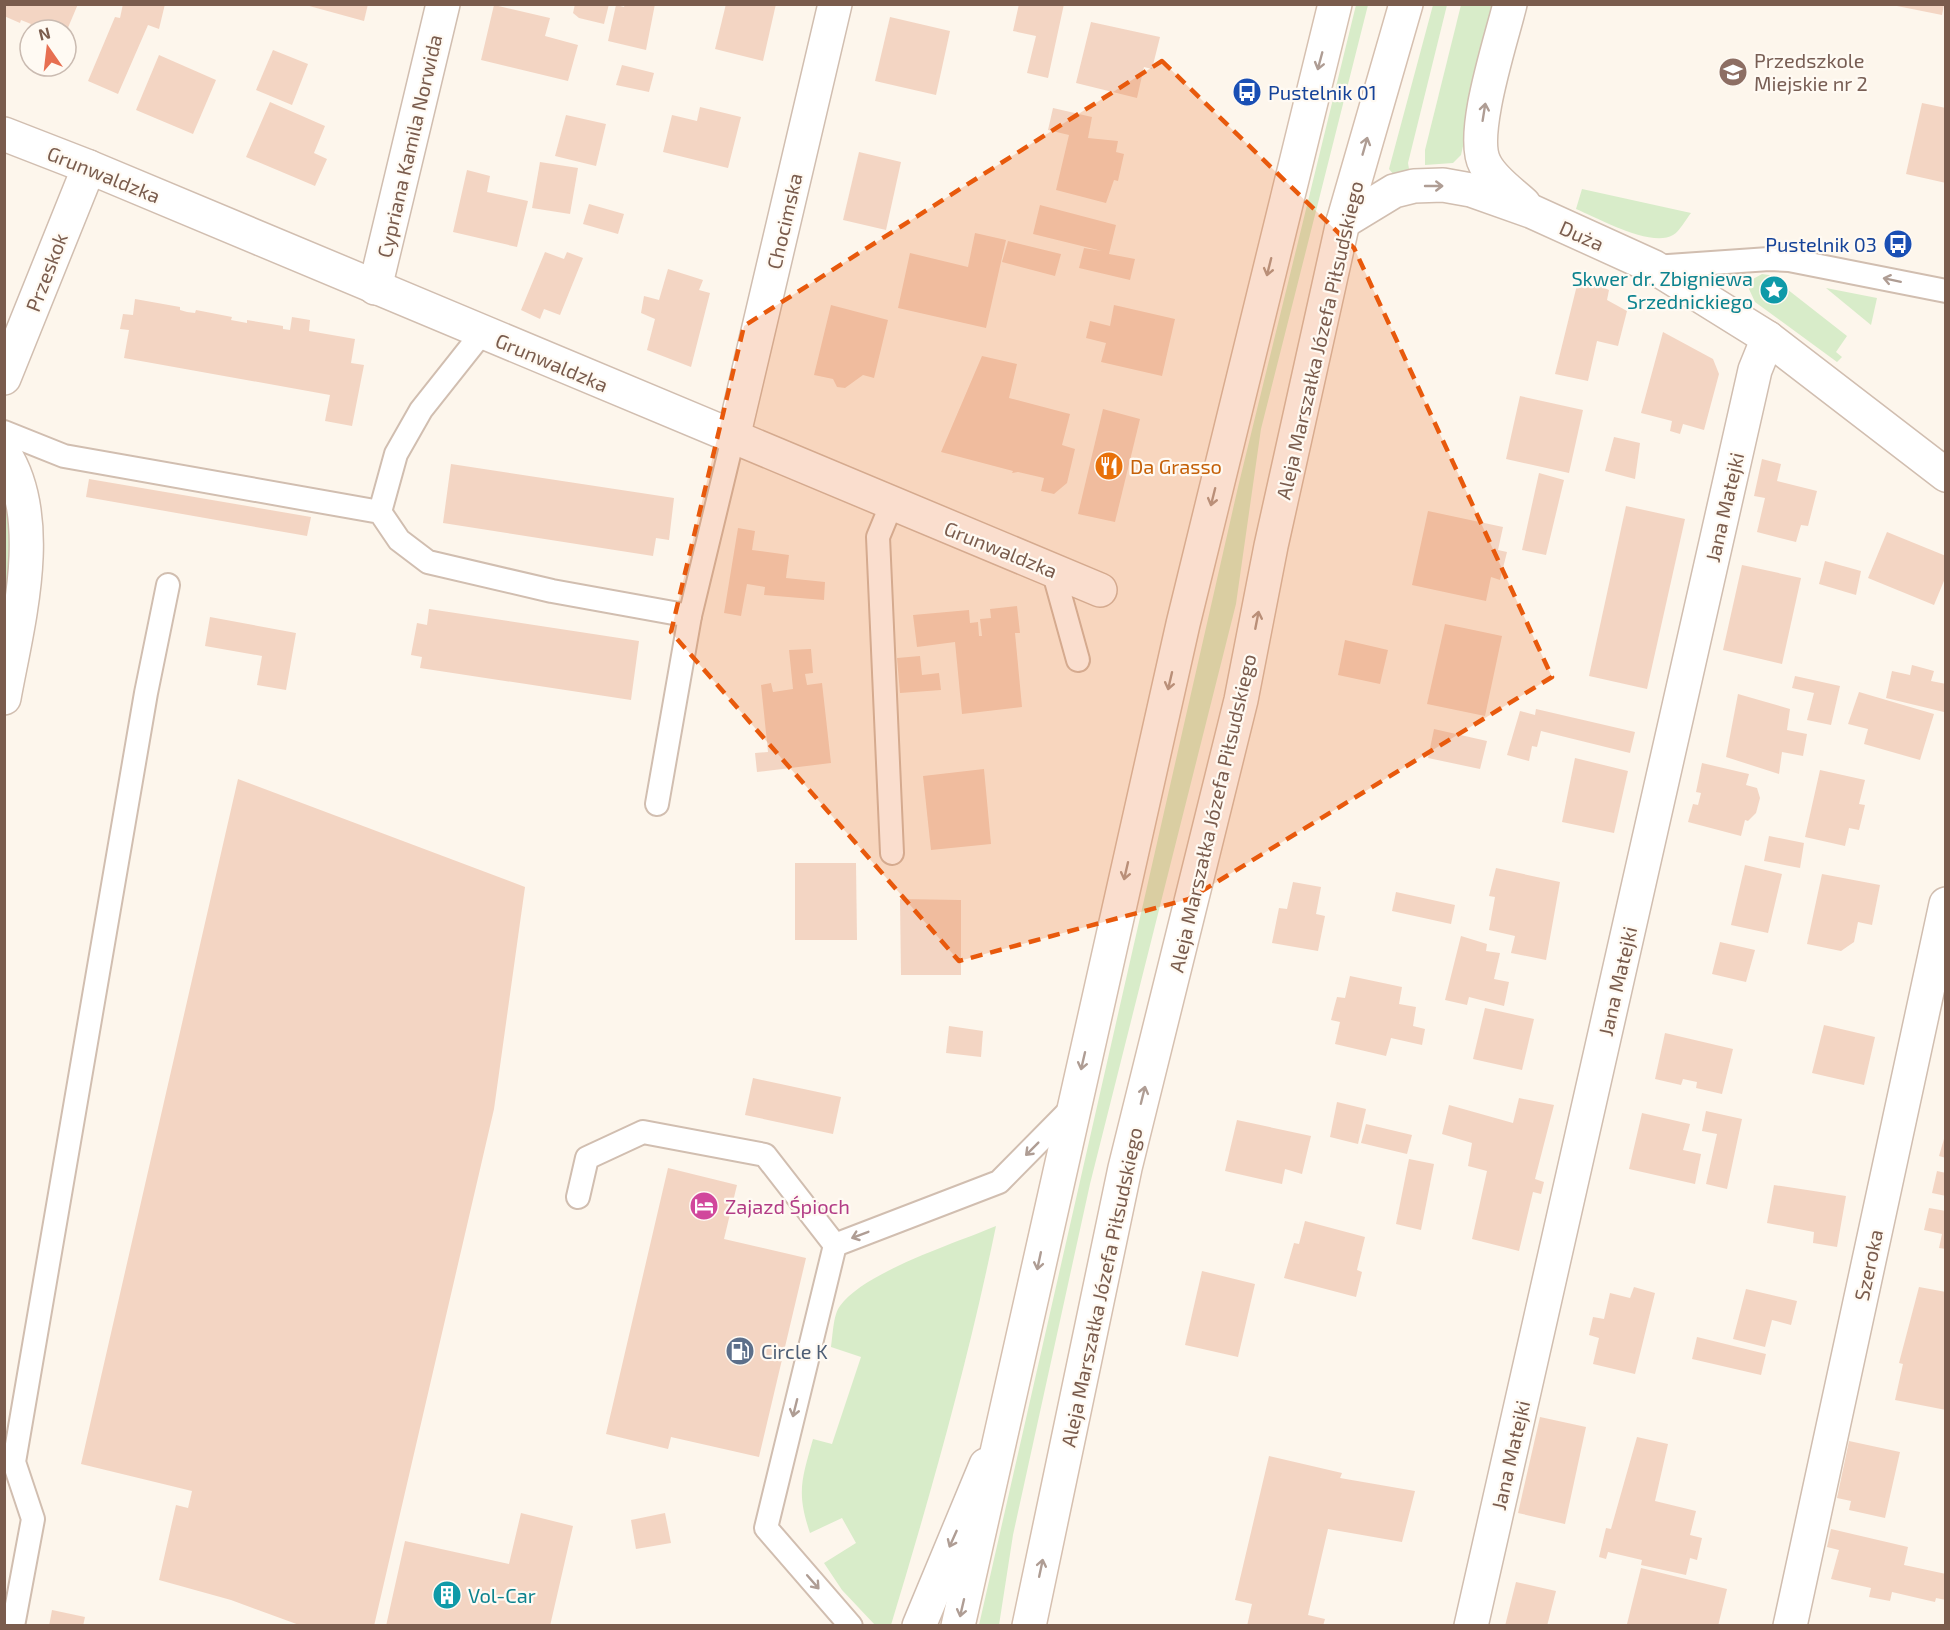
<svg xmlns="http://www.w3.org/2000/svg" width="1950" height="1630" viewBox="0 0 1950 1630" font-family="'Exo 2',sans-serif">
<style>
.green{fill:#d8ecc9}
.building{fill:#f3d5c3}
.lines{fill:none;stroke-linecap:round;stroke-linejoin:round}
.service-casing{stroke:#d1beb0;stroke-width:26}
.minor-casing{stroke:#d1beb0;stroke-width:36}
.secondary-casing{stroke:#d6c0b0;stroke-width:36}
.service{stroke:#fff;stroke-width:22}
.minor{stroke:#fff;stroke-width:33}
.secondary{stroke:#fff;stroke-width:33}
.oneway{stroke:#af9d94}
.marked{fill:#e8590c;fill-opacity:0.2;stroke:#e8590c;stroke-width:4.5;stroke-dasharray:12 8;stroke-linejoin:round}
.labels{text-anchor:middle;dominant-baseline:central;stroke-width:4.5;stroke-linejoin:round;paint-order:stroke}
.education-label{font-size:20px;fill:#785e54;stroke:#fffaf3;text-anchor:start}
.transit-label{font-size:20px;fill:#164399;stroke:#fffaf3;text-anchor:start}
.street-label{font-size:20px;fill:#7a5c4d;stroke:#fffaf3}
.culture-label{font-size:20px;fill:#0d838f;stroke:#fffaf3;text-anchor:end}
.food-label{font-size:20px;fill:#c56008;stroke:#fffaf3;text-anchor:start}
.hotel-label{font-size:20px;fill:#b23c85;stroke:#fffaf3;text-anchor:start}
.service-label{font-size:20px;fill:#4e5e75;stroke:#fffaf3;text-anchor:start}
</style>
<rect width="100%" height="100%" fill="#fdf6ec"/>
<g class="green">
<path d="M1356,5H1368L1261,429L1236,604L1090,1184L1013,1535L999,1625H979L1238,487Z"/>
<path d="M1433,5H1447L1408,163L1409,169L1394,175L1389,169Z"/>
<path d="M1461,5H1495L1461,155L1453,163L1425,165V150Z"/>
<path d="M1582,189L1691,213C1686,219 1680,231 1673,235C1651,248 1598,218 1576,209Z"/>
<path d="M1762,274L1769,275L1847,336L1836,352L1842,357L1837,362L1755,302L1749,289L1753,279Z"/>
<path d="M1826,288L1877,298L1871,325Z"/>
<path d="M5,495C17,535 10,575 5,616Z"/>
<path d="M996,1226C968,1362 931,1493 891,1625H875L842,1590L824,1563L856,1543L842,1518L810,1533C796,1492 802,1479 813,1439L832,1444L861,1357L831,1347C833,1335 833,1315 840,1306C864,1272 956,1243 996,1226Z"/>
</g>
<g class="building">
<path d="M4,4H78L67,30H36L29,27L31,24L21,20L20,23L4,16Z"/>
<path d="M123,4H165L159,29L148,25L118,94L88,81L115,17L120,18Z"/>
<path d="M302,4H368L364,21Z"/>
<path d="M575,4H609L604,24L579,18L573,13Z"/>
<path d="M625,4H655L646,50L608,41L616,5L624,7Z"/>
<path d="M726,4H776L763,61L715,49Z"/>
<path d="M1019,4H1064L1048,78L1027,73L1036,36L1013,31Z"/>
<path d="M494,5L550,18L545,36L578,45L568,81L481,60Z"/>
<path d="M1897,6V5H1944L1942,15Z"/>
<path d="M890,17L950,31L936,95L875,81Z"/>
<path d="M1091,22L1160,37L1152,69L1144,67L1137,98L1076,83Z"/>
<path d="M273,50L308,64L292,105L256,90Z"/>
<path d="M159,55L216,80L193,134L136,110Z"/>
<path d="M622,65L654,73L649,92L616,85Z"/>
<path d="M270,102L325,126L314,153L327,159L315,186L246,157Z"/>
<path d="M1922,103L1946,108V183L1906,174Z"/>
<path d="M700,107L741,117L728,168L663,152L672,115L697,121Z"/>
<path d="M1053,108L1092,117L1088,138L1118,141L1116,152L1124,154L1118,181L1114,180L1106,203L1056,190L1069,135L1048,130Z"/>
<path d="M566,115L606,124L596,166L555,156Z"/>
<path d="M859,152L901,162L886,230L843,220Z"/>
<path d="M540,162L578,168L570,214L532,208Z"/>
<path d="M467,170L490,176L487,192L528,201L517,247L453,232Z"/>
<path d="M589,204L624,214L618,234L583,224Z"/>
<path d="M1040,205L1116,225L1109,254L1135,259L1130,280L1079,268L1084,248L1102,251L1033,234Z"/>
<path d="M975,233L1006,240L986,328L898,308L910,253L968,267Z"/>
<path d="M1008,241L1061,254L1055,276L1002,262Z"/>
<path d="M545,252L564,259L567,252L583,258L560,315L544,309L540,319L521,310Z"/>
<path d="M668,269L703,280L699,290L710,293L691,367L647,350L655,319L641,313L644,296L659,300Z"/>
<path d="M1579,277L1609,290L1607,300L1627,311L1618,346L1597,341L1588,381L1555,374Z"/>
<path d="M135,299L180,307V310L187,312L195,313L196,310L232,317L231,320L247,323V320L283,326V329L290,330L292,317L310,320L309,331L355,339L351,363L364,365L352,426L325,421L330,395L124,358L129,330L120,329L123,314L133,315Z"/>
<path d="M831,305L888,320L874,378L863,375L845,388L837,387L833,379L814,375Z"/>
<path d="M1114,305L1175,319L1162,376L1101,362L1106,343L1086,338L1090,321L1110,326Z"/>
<path d="M1663,332L1713,359L1719,374L1704,430L1683,424L1680,434L1670,431L1672,421L1641,413Z"/>
<path d="M982,356L1017,364L1009,398L1070,414L1062,445L1075,449L1067,483L1054,494L1041,491L1044,478L1018,472L1012,473L1013,471L941,452Z"/>
<path d="M1520,396L1583,410L1569,473L1506,459Z"/>
<path d="M1103,409L1140,419L1115,522L1078,514Z"/>
<path d="M1614,437L1640,443L1635,479L1605,471Z"/>
<path d="M1762,459L1781,464L1777,481L1817,491L1808,526L1801,525L1796,542L1757,532L1765,498L1754,496Z"/>
<path d="M451,464L674,498L669,540L656,538L653,556L443,523Z"/>
<path d="M1539,473L1564,480L1546,555L1522,550Z"/>
<path d="M89,479L311,517L307,536L86,497Z"/>
<path d="M1626,506L1685,519L1647,689L1589,676Z"/>
<path d="M1428,511L1503,527L1498,550L1507,552L1500,580L1491,577L1486,601L1412,585Z"/>
<path d="M738,528L755,531L752,550L789,555L786,578L825,582L824,600L764,595L765,587L747,584L741,616L724,613Z"/>
<path d="M1887,532L1946,556V576L1934,605L1868,578Z"/>
<path d="M1825,561L1861,571L1856,595L1819,584Z"/>
<path d="M1742,565L1801,578L1782,664L1723,650Z"/>
<path d="M1017,606L1020,633H1015L1022,707L962,714L955,642L917,647L913,615L969,610L970,623L978,622L979,636H982L980,619L991,618L990,609Z"/>
<path d="M429,609L639,641L631,700L420,668L422,657L411,655L417,623L427,625Z"/>
<path d="M210,617L296,633L286,690L257,685L262,656L205,646Z"/>
<path d="M1445,624L1502,636L1485,716L1427,704Z"/>
<path d="M1345,640L1388,650L1380,684L1338,675Z"/>
<path d="M811,649L813,673L805,674L807,685L822,683L831,763L757,772L755,753L768,752L761,685L771,683L773,692L793,689L789,650Z"/>
<path d="M920,656L922,675L939,673L941,690L900,693L897,658Z"/>
<path d="M1912,665L1934,671L1931,681L1946,684L1944,712L1886,698L1892,671L1910,675Z"/>
<path d="M1795,676L1840,686L1831,725L1807,720L1814,693L1792,688Z"/>
<path d="M1859,692L1934,714L1920,760L1864,744L1868,729L1848,724Z"/>
<path d="M1738,694L1790,709L1787,730L1807,734L1803,756L1782,752L1779,774L1726,757Z"/>
<path d="M1536,709L1635,732L1630,753L1541,731L1537,747L1532,746L1529,761L1507,755L1520,711L1535,715Z"/>
<path d="M1434,729L1487,741L1480,769L1428,758Z"/>
<path d="M1575,758L1628,771L1614,833L1562,822Z"/>
<path d="M1702,763L1749,774L1746,785L1757,788L1760,798L1756,813L1748,821L1745,820L1741,836L1688,822L1693,804L1698,805L1701,793L1696,792Z"/>
<path d="M984,769L991,844L931,850L923,776Z"/>
<path d="M1820,770L1865,780L1859,804L1865,805L1859,830L1849,828L1845,846L1805,837Z"/>
<path d="M238,779L525,887L494,1109L374,1626H302L231,1600L159,1580L176,1505L188,1508L192,1491L81,1464Z"/>
<path d="M1769,836L1804,843L1800,868L1764,861Z"/>
<path d="M795,863H856L857,940H795Z"/>
<path d="M1745,865L1782,874L1768,933L1731,925Z"/>
<path d="M1496,868L1560,882L1546,960L1511,953L1515,936L1489,930L1495,897L1489,896Z"/>
<path d="M1822,874L1880,885L1872,925L1858,922L1854,942L1841,951L1807,944Z"/>
<path d="M1293,882L1321,887L1316,914L1325,916L1318,951L1272,943L1279,908L1287,909Z"/>
<path d="M1396,892L1455,905L1451,924L1392,911Z"/>
<path d="M900,899L961,900V975H901Z"/>
<path d="M1461,936L1487,944L1486,951L1500,953L1494,979L1509,982L1504,1006L1469,997L1467,1005L1445,1000Z"/>
<path d="M1720,942L1755,950L1746,982L1712,974Z"/>
<path d="M1350,976L1402,987L1399,1004L1416,1007L1413,1026L1425,1029L1422,1045L1391,1038L1386,1056L1335,1044L1340,1022L1331,1020L1334,1008L1337,997L1345,998Z"/>
<path d="M1485,1008L1534,1019L1522,1070L1473,1059Z"/>
<path d="M1824,1025L1875,1037L1864,1085L1812,1073Z"/>
<path d="M949,1026L983,1031L981,1057L946,1053Z"/>
<path d="M1665,1033L1733,1049L1722,1094L1696,1088L1697,1082L1683,1079L1681,1085L1655,1079Z"/>
<path d="M753,1078L841,1097L833,1134L745,1115Z"/>
<path d="M1519,1098L1554,1105L1535,1179L1544,1182L1541,1194L1533,1192L1519,1251L1472,1239L1487,1171L1468,1166L1472,1143L1442,1134L1449,1105L1513,1123Z"/>
<path d="M1337,1102L1366,1109L1358,1144L1330,1137Z"/>
<path d="M1706,1111L1742,1119L1727,1189L1706,1184L1717,1134L1702,1131Z"/>
<path d="M1642,1113L1690,1124L1683,1150L1701,1154L1695,1184L1629,1169Z"/>
<path d="M1237,1120L1311,1136L1302,1174L1285,1169L1282,1184L1225,1171Z"/>
<path d="M1366,1124L1412,1135L1407,1154L1361,1143Z"/>
<path d="M1946,1132V1158L1939,1156Z"/>
<path d="M1409,1159L1434,1164L1421,1230L1396,1224Z"/>
<path d="M668,1168L737,1185L724,1239L806,1258L759,1457L671,1437L668,1449L606,1434Z"/>
<path d="M1937,1171L1946,1173V1196L1932,1193Z"/>
<path d="M1774,1185L1846,1196L1837,1247L1813,1243L1814,1232L1767,1223Z"/>
<path d="M1929,1208L1946,1211V1249L1939,1248L1942,1234L1924,1230Z"/>
<path d="M1305,1221L1365,1237L1357,1270L1362,1272L1356,1297L1284,1278L1294,1243L1299,1244Z"/>
<path d="M1202,1271L1255,1284L1238,1357L1185,1345Z"/>
<path d="M1634,1287L1655,1293L1635,1374L1593,1364L1599,1338L1589,1335L1593,1317L1604,1319L1610,1293L1630,1298Z"/>
<path d="M1919,1287L1946,1292V1410L1895,1400L1903,1364L1899,1363Z"/>
<path d="M1746,1289L1797,1301L1791,1325L1772,1320L1765,1347L1733,1339Z"/>
<path d="M1697,1337L1766,1354L1761,1375L1692,1359Z"/>
<path d="M1540,1417L1586,1427L1565,1524L1518,1513Z"/>
<path d="M1637,1437L1668,1444L1655,1501L1696,1511L1690,1535L1702,1538L1697,1560L1690,1558L1686,1575L1641,1565L1642,1560L1608,1552L1606,1559L1599,1557L1606,1528L1611,1529Z"/>
<path d="M1849,1441L1900,1452L1885,1518L1849,1510L1851,1501L1837,1498Z"/>
<path d="M1269,1456L1342,1473L1340,1478L1415,1491L1402,1542L1328,1529L1308,1615L1325,1619L1323,1626H1247L1252,1604L1235,1600Z"/>
<path d="M521,1513L573,1526L550,1626H386L405,1541L509,1564Z"/>
<path d="M665,1513L671,1543L636,1549L631,1520Z"/>
<path d="M1831,1529L1908,1547L1904,1565L1946,1574V1600L1936,1598L1935,1602L1892,1592L1890,1601L1869,1597L1871,1588L1831,1579L1839,1550L1827,1547Z"/>
<path d="M1641,1568L1727,1589L1718,1626L1627,1624Z"/>
<path d="M1516,1582L1556,1591L1547,1626H1505Z"/>
<path d="M52,1610L85,1617L83,1626H49Z"/>
</g>
<g class="lines">
<g class="service-casing">
<g id="service">
<path d="M1654,267L1769,259L1789,260L1946,291"/>
<path d="M4,432L64,456L380,512L399,540L428,562L552,591L690,616L733,438"/>
<path d="M892,503L878,537L892,853"/>
<path d="M380,512L396,454L421,410L482,333"/>
<path d="M1053,570L1078,660"/>
<path d="M657,804L690,616"/>
<path d="M578,1197L587,1158L643,1132L765,1155L835,1245"/>
<path d="M13,1626L33,1519L14,1462L146,693L168,585"/>
<path d="M851,1626L766,1528L835,1245L999,1182L1073,1107"/>
</g>
</g>
<g class="minor-casing">
<g id="minor">
<path d="M1510,4C1502,38 1469,135 1485,164C1493,180 1511,192 1524,204"/>
<path d="M4,134L89,167L1100,590"/>
<path d="M1343,222L1394,191L1414,186L1443,185L1471,190L1533,212L1654,267L1768,338L1946,475"/>
<path d="M375,288L443,4"/>
<path d="M4,378L89,167"/>
<path d="M733,438L835,4"/>
<path d="M4,453C47,520 17,626 4,698"/>
<path d="M919,1626L986,1465"/>
<path d="M1471,1626L1755,370L1768,338"/>
<path d="M1790,1626L1946,904"/>
</g>
</g>
<g class="secondary-casing">
<g id="secondary">
<path d="M958,1626L1183,624L1335,4"/>
<path d="M1029,1626L1125,1168L1241,700L1271,546L1343,222L1406,4"/>
</g>
</g>
<use href="#service" class="service"/>
<use href="#minor" class="minor"/>
<use href="#secondary" class="secondary"/>
</g>
<defs><path id="oneway-shaft" d="M-6 0H5M1.5-3L5.5 0L1.5 3" fill="none" stroke-width="1.6" stroke-linecap="round" stroke-linejoin="round" transform="scale(1.5)"/></defs>
<g class="oneway">
<use href="#oneway-shaft" transform="translate(1320 61) rotate(105)"/>
<use href="#oneway-shaft" transform="translate(1484 112) rotate(-81)"/>
<use href="#oneway-shaft" transform="translate(1365 146) rotate(-74)"/>
<use href="#oneway-shaft" transform="translate(1434 186)"/>
<use href="#oneway-shaft" transform="translate(1269 267) rotate(104)"/>
<use href="#oneway-shaft" transform="translate(1892 280) rotate(-168)"/>
<use href="#oneway-shaft" transform="translate(1213 497) rotate(104)"/>
<use href="#oneway-shaft" transform="translate(1257 620) rotate(-79)"/>
<use href="#oneway-shaft" transform="translate(1170 681) rotate(103)"/>
<use href="#oneway-shaft" transform="translate(1126 871) rotate(103)"/>
<use href="#oneway-shaft" transform="translate(1083 1061) rotate(103)"/>
<use href="#oneway-shaft" transform="translate(1143 1095) rotate(-76)"/>
<use href="#oneway-shaft" transform="translate(1032 1149) rotate(135)"/>
<use href="#oneway-shaft" transform="translate(860 1235) rotate(159)"/>
<use href="#oneway-shaft" transform="translate(1039 1261) rotate(102)"/>
<use href="#oneway-shaft" transform="translate(795 1408) rotate(104)"/>
<use href="#oneway-shaft" transform="translate(953 1539) rotate(114)"/>
<use href="#oneway-shaft" transform="translate(1041 1568) rotate(-78)"/>
<use href="#oneway-shaft" transform="translate(813 1582) rotate(49)"/>
<use href="#oneway-shaft" transform="translate(962 1608) rotate(103)"/>
</g>
<path class="marked" d="M1162,61L1354,248L1552,677L1189,899L959,961L671,632L744,326Z"/>
<defs>
<g id="school-disc" transform="scale(1.5)"><circle r="9.5" fill="#8d6e63" stroke="#fffaf3"/><path d="M0-5L7-2L0 1L-7-2ZM-4 1L0 2.5L4 1V4Q0 6-4 4Z" fill="#fff"/></g>
<g id="bus-disc" transform="scale(1.5)"><circle r="9.5" fill="#1a4fb4" stroke="#fffaf3"/><path d="M-5-6H5V4H4V6H2V4H-2V6H-4V4H-5ZM-3.5-4V0h7V-4ZM-3.5 1.2v1.5H-2V1.2ZM2 1.2v1.5H3.5V1.2Z" fill="#fff"/></g>
<g id="sight-disc" transform="scale(1.5)"><circle r="9.5" fill="#0f9aa8" stroke="#fffaf3"/><path d="M0-6L1.8-2.2L6-1.7L2.9 1.2L3.7 5.4L0 3.3L-3.7 5.4L-2.9 1.2L-6-1.7L-1.8-2.2Z" fill="#fff"/></g>
<g id="restaurant-disc" transform="scale(1.5)"><circle r="9.5" fill="#e8710a" stroke="#fffaf3"/><path d="M-5-6h1v4h1v-4h1v4h1v-4h1v5L-1.5 .5V6h-2V.5L-5-1ZM5-6V6H3V1.5H1.5Q1.5-4 5-6Z" fill="#fff"/></g>
<g id="hotel-disc" transform="scale(1.5)"><circle r="9.5" fill="#d1479c" stroke="#fffaf3"/><path d="M-6-4.5h1.5V1H6V5H4.5V3h-9V5H-6ZM-4 0a1.8 1.8 0 1 1 3.6 0ZM.5 0V-2.5h3Q6-2.5 6 0Z" fill="#fff"/></g>
<g id="fuel-disc" transform="scale(1.5)"><circle r="9.5" fill="#5c6f8a" stroke="#fffaf3"/><path d="M-5.5-6h7V0h2V4h1.3V-2.5L3-4.5l.8-.8L6-3V5H2.5V1h-1V6h-7ZM-4.2-4.7v3.2H.2V-4.7Z" fill="#fff"/></g>
<g id="building-disc" transform="scale(1.5)"><circle r="9.5" fill="#0f9aa8" stroke="#fffaf3"/><path d="M-4-6H4V6H1V3H-1V6H-4ZM-2.5-4.3h1.7v1.8h-1.7ZM.8-4.3h1.7v1.8H.8ZM-2.5-1h1.7V.8h-1.7ZM.8-1h1.7V.8H.8Z" fill="#fff"/></g>
</defs>
<g fill-rule="evenodd">
<use href="#school-disc" x="1733" y="72"/>
<use href="#bus-disc" x="1247" y="92"/>
<use href="#bus-disc" x="1898" y="244"/>
<use href="#sight-disc" x="1774" y="290"/>
<use href="#restaurant-disc" x="1109" y="466"/>
<use href="#hotel-disc" x="704" y="1206"/>
<use href="#fuel-disc" x="740" y="1351"/>
<use href="#building-disc" x="447" y="1595"/>
</g>
<g class="labels">
<g class="education-label">
<text x="1754" y="60">Przedszkole<tspan x="1754" dy="23">Miejskie nr 2</tspan></text>
</g>
<g class="transit-label">
<text x="1268" y="92">Pustelnik 01</text>
<text x="1877" y="244" text-anchor="end">Pustelnik 03</text>
</g>
<g class="street-label">
<text transform="translate(409 146) rotate(-77)">Cypriana Kamila Norwida</text>
<text transform="translate(104 174) rotate(22)">Grunwaldzka</text>
<text transform="translate(784 221) rotate(-77)">Chocimska</text>
<text transform="translate(1582 235) rotate(24)">Duża</text>
<text transform="translate(46 272) rotate(-69)">Przeskok</text>
<text transform="translate(1319 340) rotate(-77)">Aleja Marszałka Józefa Piłsudskiego</text>
<text transform="translate(552 362) rotate(23)">Grunwaldzka</text>
<text transform="translate(1724 507) rotate(-77)">Jana Matejki</text>
<text transform="translate(1001 549) rotate(22)">Grunwaldzka</text>
<text transform="translate(1212 813) rotate(-77)">Aleja Marszałka Józefa Piłsudskiego</text>
<text transform="translate(1617 981) rotate(-77)">Jana Matejki</text>
<text transform="translate(1868 1265) rotate(-78)">Szeroka</text>
<text transform="translate(1101 1287) rotate(-78)">Aleja Marszałka Józefa Piłsudskiego</text>
<text transform="translate(1510 1455) rotate(-77)">Jana Matejki</text>
</g>
<g class="culture-label">
<text x="1753" y="278">Skwer dr. Zbigniewa<tspan x="1753" dy="23">Srzednickiego</tspan></text>
<text x="468" y="1595" text-anchor="start">Vol-Car</text>
</g>
<g class="food-label">
<text x="1130" y="466">Da Grasso</text>
</g>
<g class="hotel-label">
<text x="725" y="1206">Zajazd Śpioch</text>
</g>
<g class="service-label">
<text x="761" y="1351">Circle K</text>
</g>
</g>
<rect width="1950" height="1630" fill="none" stroke="#7a5c4d" stroke-width="12"/>
<g transform="translate(48 48) rotate(346)"><circle r="28" fill="#fffaf3" stroke="#cabbb1" stroke-width="1.5"/>
<path d="M0-4.5L10 22L0 15L-10 22Z" fill="#e76f51"/>
<text y="-9" font-size="16" font-weight="bold" text-anchor="middle" fill="#7a5c4d">N</text>
</g>
</svg>
